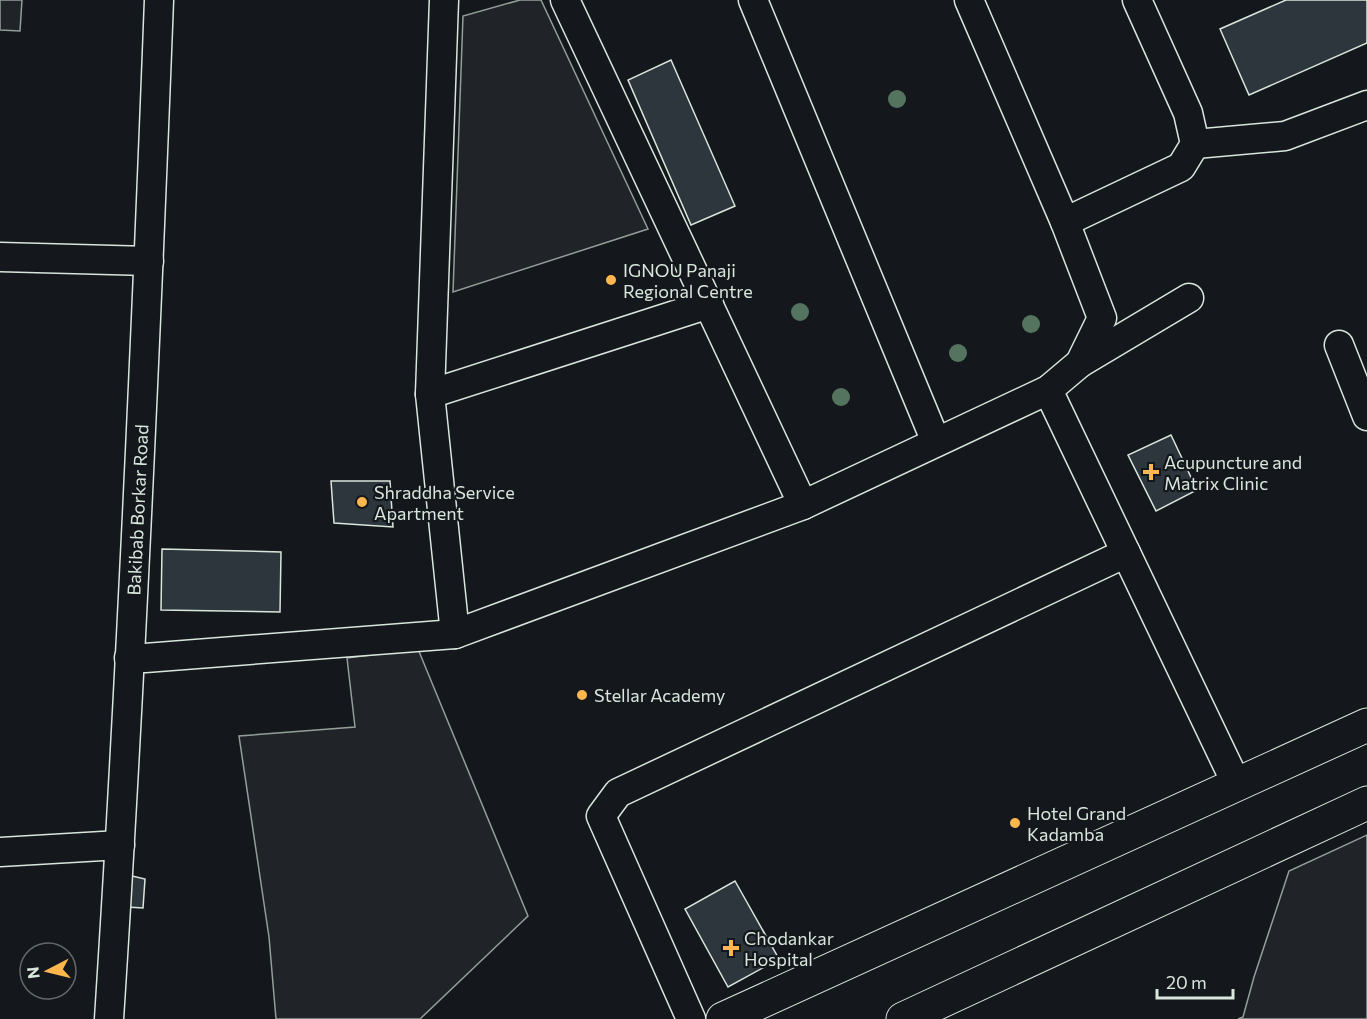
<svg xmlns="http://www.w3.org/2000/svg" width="1367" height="1019" viewBox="0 0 1367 1019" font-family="Commissioner,sans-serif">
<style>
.green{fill:#202428;stroke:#939e99;stroke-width:1.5}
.building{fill:#2c363c;stroke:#d8e6dc;stroke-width:1.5}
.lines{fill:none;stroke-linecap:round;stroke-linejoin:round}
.minor-casing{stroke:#d8e6dc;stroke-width:31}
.highway-casing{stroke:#d8e6dc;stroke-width:35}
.minor{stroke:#14181c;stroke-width:28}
.highway{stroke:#14181c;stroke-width:33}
.tree{fill:#55745f}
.poi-dot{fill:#ffb74d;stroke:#14181c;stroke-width:2}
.labels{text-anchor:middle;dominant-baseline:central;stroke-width:4.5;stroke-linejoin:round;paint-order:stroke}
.poi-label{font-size:18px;fill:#d8e6dc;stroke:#14181c;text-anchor:start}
.street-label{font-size:18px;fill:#d8e6dc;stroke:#14181c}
</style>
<rect width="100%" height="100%" fill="#14181c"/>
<g class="green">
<path d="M0,0H22L20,31L0,30Z"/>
<path d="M520,0H541L648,229L453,292L463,16Z"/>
<path d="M418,649L528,916L420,1019H276L269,937L239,736L355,727L347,658Z"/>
<path d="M1367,835V1019H1238L1243,1017L1254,977L1289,871Z"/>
</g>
<g class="building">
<path d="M1286,0H1367V43L1249,95L1220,29Z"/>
<path d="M671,60L735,206L691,225L628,80Z"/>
<path d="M1171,435L1197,490L1156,511L1128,455Z"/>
<path d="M331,481H390L393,527L334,523Z"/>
<path d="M162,549L281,552L280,612L161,610Z"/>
<path d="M128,875L145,879L143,908L127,907Z"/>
<path d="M735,881L779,959L728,987L685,909Z"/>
</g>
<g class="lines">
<g class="minor-casing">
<g id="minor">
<path d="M444,0L430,394L455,634"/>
<path d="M565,0L803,505"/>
<path d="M753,0L936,442"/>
<path d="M1195,144L1285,136L1367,105"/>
<path d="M1065,222L1181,167L1195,144L1188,113L1137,0"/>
<path d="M0,257L149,261"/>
<path d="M1339,345L1367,416"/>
<path d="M1080,363L1189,298"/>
<path d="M1048,390L1237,785"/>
<path d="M430,394L709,304"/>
<path d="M129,658H145L455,634L803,505L1048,390L1080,363L1102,318L1065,222L969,0"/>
<path d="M0,852L120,845"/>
<path id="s1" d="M109,1019C131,680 146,340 159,0"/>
<path d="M691,1019L601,816L618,793L1126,553"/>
</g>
</g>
<g class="highway-casing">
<g id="highway">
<path d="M723,1019L1367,725"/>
<path d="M903,1019L1367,803"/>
</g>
</g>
<use href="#minor" class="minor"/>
<use href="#highway" class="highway"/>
</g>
<g class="tree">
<circle cx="897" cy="99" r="9"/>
<circle cx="800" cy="312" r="9"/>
<circle cx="1031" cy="324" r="9"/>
<circle cx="958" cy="353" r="9"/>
<circle cx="841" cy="397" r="9"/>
</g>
<g class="poi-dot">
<circle cx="611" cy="280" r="6"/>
<path d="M1148 463h6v6h6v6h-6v6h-6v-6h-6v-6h6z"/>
<circle cx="362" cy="502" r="6"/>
<circle cx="582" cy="695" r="6"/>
<circle cx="1015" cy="823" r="6"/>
<path d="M728 939h6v6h6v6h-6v6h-6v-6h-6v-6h6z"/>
</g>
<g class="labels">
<g class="poi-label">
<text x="623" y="270">IGNOU Panaji<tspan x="623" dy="21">Regional Centre</tspan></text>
<text x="1164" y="462">Acupuncture and<tspan x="1164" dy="21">Matrix Clinic</tspan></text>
<text x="374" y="492">Shraddha Service<tspan x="374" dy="21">Apartment</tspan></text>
<text x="594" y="695">Stellar Academy</text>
<text x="1027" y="813">Hotel Grand<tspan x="1027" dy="21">Kadamba</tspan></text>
<text x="744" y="938">Chodankar<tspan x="744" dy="21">Hospital</tspan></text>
</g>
<g class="street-label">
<text stroke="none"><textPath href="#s1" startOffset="510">Bakibab Borkar Road</textPath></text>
</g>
</g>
<g transform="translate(48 971) rotate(263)"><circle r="28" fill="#14181c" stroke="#626a69" stroke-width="1.5"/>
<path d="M0-4.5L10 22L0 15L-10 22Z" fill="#ffb74d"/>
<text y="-9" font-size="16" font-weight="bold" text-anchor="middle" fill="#d8e6dc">N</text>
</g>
<path d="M1157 989v9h76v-9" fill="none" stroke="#d8e6dc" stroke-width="3"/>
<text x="1166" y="989" font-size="18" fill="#d8e6dc" stroke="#14181c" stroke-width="4.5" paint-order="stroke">20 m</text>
</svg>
